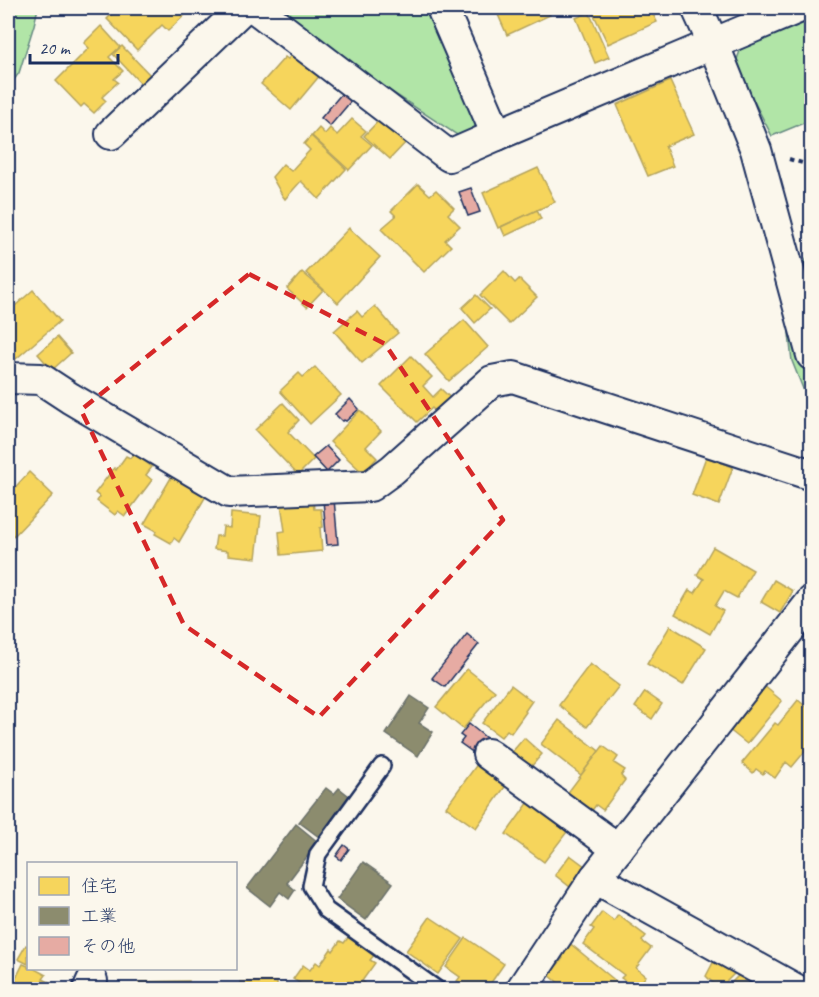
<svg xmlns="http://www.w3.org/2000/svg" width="819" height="997" viewBox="0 0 819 997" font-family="Caveat,'Klee One',sans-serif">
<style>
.green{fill:#b1e5a7;stroke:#668a82;stroke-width:1.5}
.homes{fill:#f6d55c;stroke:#b4a35d;stroke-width:1.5}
.industry{fill:#8c8c6e;stroke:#6a7069;stroke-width:1.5}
.building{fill:#e6aba3;stroke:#1b2f5e;stroke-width:1.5}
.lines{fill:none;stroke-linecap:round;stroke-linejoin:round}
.service-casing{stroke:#1b2f5e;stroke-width:20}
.minor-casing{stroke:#1b2f5e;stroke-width:34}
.path{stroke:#1b2f5e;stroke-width:4;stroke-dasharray:4.5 4.5;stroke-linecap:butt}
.service{stroke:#fbf7ec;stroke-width:15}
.minor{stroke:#fbf7ec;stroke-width:30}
.marked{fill:none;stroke:#d62828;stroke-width:4.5;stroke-dasharray:12 8;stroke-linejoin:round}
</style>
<rect width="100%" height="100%" fill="#fbf7ec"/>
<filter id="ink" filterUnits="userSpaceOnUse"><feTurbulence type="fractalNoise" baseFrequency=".0167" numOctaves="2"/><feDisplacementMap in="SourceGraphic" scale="12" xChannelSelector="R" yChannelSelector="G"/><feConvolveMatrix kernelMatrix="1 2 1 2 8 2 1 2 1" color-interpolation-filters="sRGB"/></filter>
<g filter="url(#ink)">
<g class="green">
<path d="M8,8H38L34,25L19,73L8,88Z"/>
<path d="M267,8H427L478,121L472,131L460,137L266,9Z"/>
<path d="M811,17V120L772,136L735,65L741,48Z"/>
<path d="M807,258H811V409L792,361L785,298Z"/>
</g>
<g class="homes">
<path d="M118,8H186L189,11L168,31L162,25L137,50L107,19Z"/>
<path d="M495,8H546L550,15L507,35Z"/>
<path d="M606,8H650L657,22L608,44L593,13Z"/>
<path d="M589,12L609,57L595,63L576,18Z"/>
<path d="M101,26L120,47L109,57L123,71L114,79L118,82L102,97L106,101L94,113L84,104L81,107L56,81L89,48L84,43Z"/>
<path d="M122,46L151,76L142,85L113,54Z"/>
<path d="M294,52L321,74L291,110L261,84L285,57L288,59Z"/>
<path d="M670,81L694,134L665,146L673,166L648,176L617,105Z"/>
<path d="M382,117L408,140L390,159L364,136Z"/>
<path d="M352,119L366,131L361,136L372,145L349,170L312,136L319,128L325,134L330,128L337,135Z"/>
<path d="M311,136L346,169L319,199L301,181L285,199L282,195L272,177L283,164L291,171L310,150L304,144Z"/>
<path d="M538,168L555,202L498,228L483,193Z"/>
<path d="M418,184L430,195L436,190L454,208L448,214L460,226L445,240L451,246L424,272L381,229L396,216L391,211Z"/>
<path d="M537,210L541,219L505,236L501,227Z"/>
<path d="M349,228L380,257L338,303L306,273Z"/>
<path d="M504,271L515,283L519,279L537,297L509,324L480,295Z"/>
<path d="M302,272L323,290L307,307L287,289Z"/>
<path d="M33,290L60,321L10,364L8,362V312Z"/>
<path d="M476,295L490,309L475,323L462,308Z"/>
<path d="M375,306L398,333L362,363L334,331L357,311L362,317Z"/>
<path d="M464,320L488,347L449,381L425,354Z"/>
<path d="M57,337L71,353L52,370L38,354Z"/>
<path d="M411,356L432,377L423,386L433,397L441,389L459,406L445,421L432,408L417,422L381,386Z"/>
<path d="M315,367L341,395L310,424L280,391L299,373L303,377Z"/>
<path d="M283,403L299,420L288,432L314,459L298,475L255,430Z"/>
<path d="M360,410L381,431L366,447L377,458L363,473L330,442Z"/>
<path d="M134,453L152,467L146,475L152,480L125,516L118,511L115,515L97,501L100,497L95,493L114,468L116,470L126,456L130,458Z"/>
<path d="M706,457L733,467L719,505L692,495Z"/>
<path d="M29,472L53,495L14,536L8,529V495Z"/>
<path d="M172,476L206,496L179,542L174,538L171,543L155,534L157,531L144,524Z"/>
<path d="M313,501L314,509H321L323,527L320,528L322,551L281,555L279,532L285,531L281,504Z"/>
<path d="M231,513L261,516L256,558L228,555V551L214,549L216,536H222L223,527L230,528Z"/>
<path d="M713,547L753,570L737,598L724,591L715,606L723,611L710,634L675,614L689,590L695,593L704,579L697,575Z"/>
<path d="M774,580L793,591L780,613L761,602Z"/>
<path d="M670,626L706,648L683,685L647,664Z"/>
<path d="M590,664L619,686L587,727L559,705Z"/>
<path d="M467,669L495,691L463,729L436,707Z"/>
<path d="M511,685L532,701L525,711L526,712L511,733L507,730L501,737L482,723Z"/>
<path d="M763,685L782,701L747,744L728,729Z"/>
<path d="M645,692L662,704L652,719L635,707Z"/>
<path d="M798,700L809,709L812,705V743L792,767L786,762L775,778L765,771L763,774L756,769L753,773L742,763L775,723L778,725Z"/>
<path d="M559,720L599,751L581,775L541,744Z"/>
<path d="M524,738L542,754L530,768L512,752Z"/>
<path d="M603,746L618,757L614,763L625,770L621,776L625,780L603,810L596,805L590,813L566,795Z"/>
<path d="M478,763L507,784L476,828L446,807Z"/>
<path d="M531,799L570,828L544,862L506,834Z"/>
<path d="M570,855L586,867L570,887L555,875Z"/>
<path d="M602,912L614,921L618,915L646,936L642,941L651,948L636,968L646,976L636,989L621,978L624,975L583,944L594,929L591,927Z"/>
<path d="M430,917L463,939L438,974L406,951Z"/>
<path d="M350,935L376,953L370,960L375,963L362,981L365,983L361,990H297L301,984L293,979L303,965L310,970L316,962L320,965L331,949L333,951L340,941L344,943Z"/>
<path d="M466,938L504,964L486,990H470L457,981L460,977L446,967Z"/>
<path d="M567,941L617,982L611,990H567L549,975L563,958L557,953Z"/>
<path d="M26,945L28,947V964L18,959Z"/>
<path d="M716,957L739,969L719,989L706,976Z"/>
<path d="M23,964L28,966V968H33L46,975L43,979L51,983L49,990H10Z"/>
<path d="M740,974L751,984L755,980L765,990H727L726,988Z"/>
<path d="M189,981V990H140L139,982Z"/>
<path d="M240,982H277V990H214V986L240,987Z"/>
<path d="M647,982L657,988L659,985L665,990H642Z"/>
</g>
<g class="industry">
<path d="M411,696L429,708L419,723L433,732L418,756L386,734Z"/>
<path d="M326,788L334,794L339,788L349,796L344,804L348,808L323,840L299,822Z"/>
<path d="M296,824L318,842L287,883L295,890L289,899L280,892L270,906L247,888Z"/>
<path d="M363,862L393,883L366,920L337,899Z"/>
</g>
<g class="building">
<path d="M348,86L357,94L330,126L321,118Z"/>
<path d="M471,188L480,212L468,216L459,192Z"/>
<path d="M350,399L359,409L346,421L344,420L342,421L335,414Z"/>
<path d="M326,446L339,460L327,472L313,457Z"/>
<path d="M334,499L338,544L327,545L323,500Z"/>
<path d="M467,634L479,644L445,687L432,678Z"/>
<path d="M469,724L490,741L478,756L460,743L464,738L460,735Z"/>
<path d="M344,845L349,849L341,860L336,856Z"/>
</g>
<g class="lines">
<g class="service-casing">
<path id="service" d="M382,766L318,854L311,886L326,910L438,990"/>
</g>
<g class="minor-casing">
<g id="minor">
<path d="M255,8L449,156L497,135"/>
<path d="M442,8L497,135L798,8"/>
<path d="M697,8L713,43L756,150L812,355"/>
<path d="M111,134L243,8"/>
<path d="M8,378L41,379L70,398L229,492L370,486L392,470L492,381L513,377L812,475"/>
<path d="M488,754L618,849"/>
<path d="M595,878L797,990"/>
<path d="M88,990L92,981"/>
<path d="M521,990L595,878L812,601"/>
</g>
</g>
<path class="path" d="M789,159L812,166"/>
<use href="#service" class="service"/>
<use href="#minor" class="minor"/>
</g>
</g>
<path class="marked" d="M249,274L385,344L503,520L319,717L184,625L81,410Z"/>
<rect width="819" height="997" fill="none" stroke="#fbf7ec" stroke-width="30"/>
<rect x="15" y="15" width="789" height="967" fill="none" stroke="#1b2f5e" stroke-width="2" filter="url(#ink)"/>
<rect x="27" y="862" width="210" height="108" fill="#fbf7ec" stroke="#a1a7b3" stroke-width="1.5"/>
<rect x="39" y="877" width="30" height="18" fill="#f6d55c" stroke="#a1a7b3" stroke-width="1.5"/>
<text x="81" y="892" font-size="18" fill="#1b2f5e">住宅</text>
<rect x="39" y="907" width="30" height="18" fill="#8c8c6e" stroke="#a1a7b3" stroke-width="1.5"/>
<text x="81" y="922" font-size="18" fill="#1b2f5e">工業</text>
<rect x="39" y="937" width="30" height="18" fill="#e6aba3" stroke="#a1a7b3" stroke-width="1.5"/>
<text x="81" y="952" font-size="18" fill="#1b2f5e">その他</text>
<path d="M30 54v9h88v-9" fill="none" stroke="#1b2f5e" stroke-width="3"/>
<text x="39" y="54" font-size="18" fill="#1b2f5e" stroke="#fbf7ec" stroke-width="4.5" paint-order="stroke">20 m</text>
</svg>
